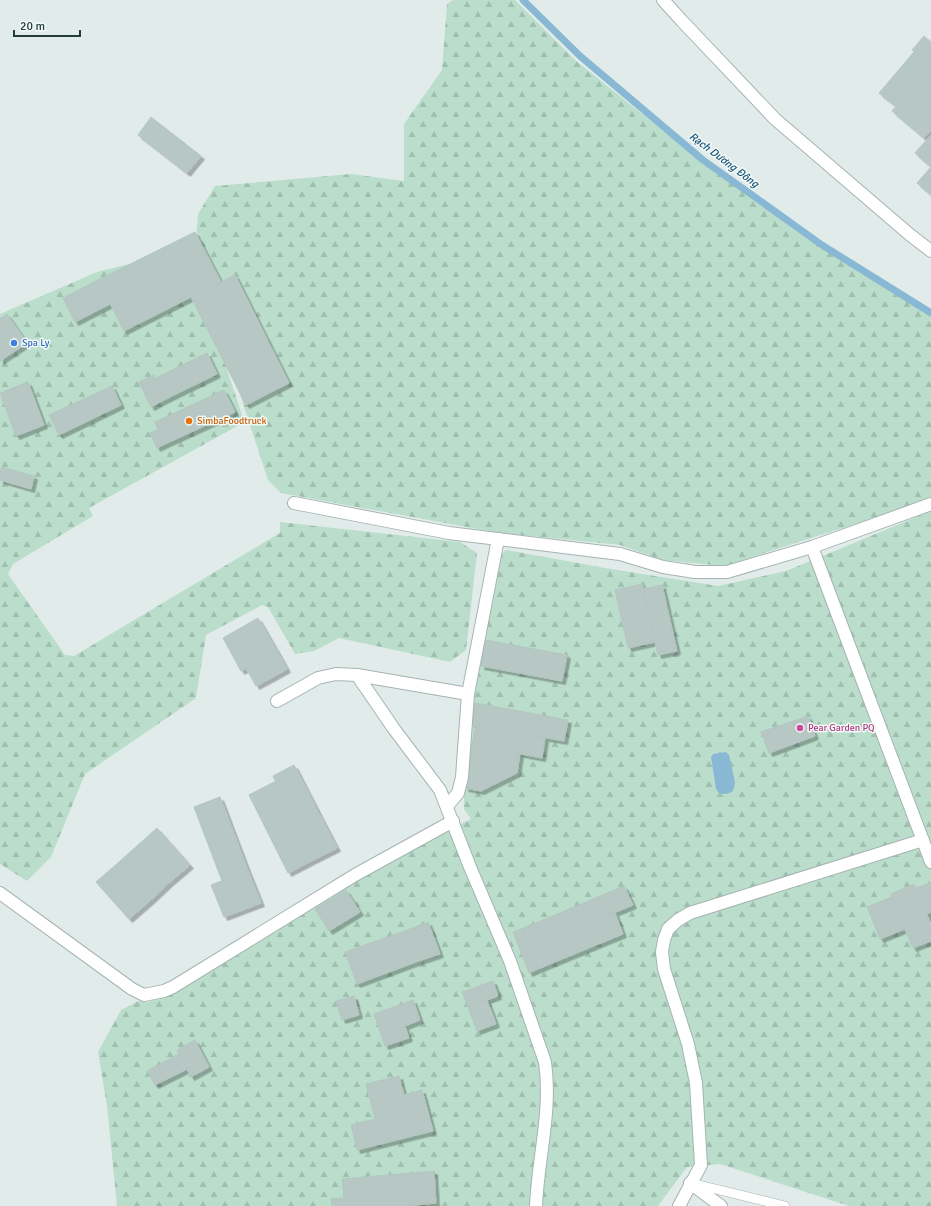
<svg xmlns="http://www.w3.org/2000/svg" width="931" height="1206" viewBox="0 0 931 1206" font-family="Signika,sans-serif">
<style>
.forest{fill:url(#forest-firs)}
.water{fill:#88b8d3}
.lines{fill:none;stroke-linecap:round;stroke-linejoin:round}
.stream{stroke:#88b8d3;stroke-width:7}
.building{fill:#b7c7c3;stroke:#b4c6c2;filter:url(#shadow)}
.lane-casing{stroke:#a4b4b2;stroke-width:10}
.street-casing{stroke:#a4b4b2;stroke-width:14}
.lane{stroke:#fff;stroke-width:9}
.street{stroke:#fff;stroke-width:12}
.shop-dot{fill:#3f7fe0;stroke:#f2f9f7;stroke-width:1.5}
.food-dot{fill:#e8710a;stroke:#f2f9f7;stroke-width:1.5}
.hotel-dot{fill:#d1479c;stroke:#f2f9f7;stroke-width:1.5}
.labels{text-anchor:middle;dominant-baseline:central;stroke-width:3;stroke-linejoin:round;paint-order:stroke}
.shop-label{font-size:10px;fill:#366cbe;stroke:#f2f9f7;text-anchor:start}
.food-label{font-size:10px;fill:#c56008;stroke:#f2f9f7;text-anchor:start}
.hotel-label{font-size:10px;fill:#b23c85;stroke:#f2f9f7;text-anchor:start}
.water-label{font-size:11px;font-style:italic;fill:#19577c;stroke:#f2f9f7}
</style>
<defs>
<pattern id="forest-firs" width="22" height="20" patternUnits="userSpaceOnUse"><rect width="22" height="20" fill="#badecb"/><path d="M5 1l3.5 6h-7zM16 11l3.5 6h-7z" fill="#a0c0af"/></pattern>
<filter id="shadow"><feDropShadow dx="3.5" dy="3.5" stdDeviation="0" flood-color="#0004"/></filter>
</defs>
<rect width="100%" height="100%" fill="#e1ecea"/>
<g class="forest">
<path d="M453,0H515L575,60L703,163L823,248L931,315V497L908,507L724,566L663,560L620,545L494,532L281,493L268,480L195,257L198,214L215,186L351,174L404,181V124L442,70L447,4Z"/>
<path d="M181,251L191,260L242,415L241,424L89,508L93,516L13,564L8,574L65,655L74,656L280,533V522L460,542L477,553L466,650L450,662L339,638L314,651L295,654L268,607L262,605L206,635L196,698L85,774L51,857L27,881L0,864V314L97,272Z"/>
<path d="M931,511V1206H849L720,1164L687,1167L658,1206H117L107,1106L98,1052L121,1010L138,1001L148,1002L170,995L299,915L352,879L448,830L471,819L464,809V777L476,665L496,559L506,550L605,568L718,586L786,571Z"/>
</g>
<path class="water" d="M726,752L729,755L735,782L733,791C728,794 725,795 719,793L716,789L711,757L713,754Z"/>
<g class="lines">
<path class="stream" d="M523,0L580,56L703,160L822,245L931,313"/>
</g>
<g class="building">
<path d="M924,36L931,42V65L912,50Z"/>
<path d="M914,52L931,65L896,106L879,93Z"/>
<path d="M931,65V130L924,138L892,111Z"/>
<path d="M151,117L201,156L187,173L138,135Z"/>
<path d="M931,135V167L915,153Z"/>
<path d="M931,167V195L917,183Z"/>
<path d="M195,232L221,282L124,331L98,280Z"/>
<path d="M235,275L289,383L246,405L191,297Z"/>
<path d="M98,280L110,304L75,322L63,298Z"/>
<path d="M7,314L27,343L0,361V319Z"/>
<path d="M207,353L217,374L166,399L156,378Z"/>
<path d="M154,375L166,399L151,407L139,382Z"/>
<path d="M28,382L44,425L16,436L0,393Z"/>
<path d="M112,386L121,405L59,435L49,415Z"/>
<path d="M224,390L235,412L165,444L155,422Z"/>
<path d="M158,429L165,444L157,448L150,433Z"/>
<path d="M2,467L34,476L31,489L0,480V472Z"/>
<path d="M642,584L655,642L628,648L615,590Z"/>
<path d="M662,585L677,651L658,655L643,589Z"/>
<path d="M258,618L277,651L241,671L223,638Z"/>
<path d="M485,640L567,655L562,681L481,666Z"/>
<path d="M277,651L287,669L271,678L261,660Z"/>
<path d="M261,660L271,678L256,686L246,668Z"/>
<path d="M475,703L568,720L564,741L471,725Z"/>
<path d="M808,716L815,736L769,753L761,732Z"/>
<path d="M476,725L545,738L542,758L472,745Z"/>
<path d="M472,745L520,754L517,773L481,791L465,788Z"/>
<path d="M294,765L327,829L306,840L273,776Z"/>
<path d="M276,781L306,840L278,853L249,795Z"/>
<path d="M220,797L248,871L222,881L194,807Z"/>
<path d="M157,828L190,865L170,882L138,845Z"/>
<path d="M327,829L337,848L311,861L301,842Z"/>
<path d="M301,842L311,861L288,873L278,853Z"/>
<path d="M138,845L150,859L131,876L119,862Z"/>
<path d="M150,859L170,882L152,899L131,876Z"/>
<path d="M119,862L152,899L129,919L96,882Z"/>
<path d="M248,871L261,903L224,917L211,885Z"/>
<path d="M930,883L931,885V912L926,914L916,888Z"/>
<path d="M914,884L930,922L906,932L891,894Z"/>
<path d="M624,886L633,905L558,936L550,917Z"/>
<path d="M346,890L360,912L329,931L315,909Z"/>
<path d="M892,897L905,929L880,939L867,907Z"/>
<path d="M615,913L623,934L567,957L558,936Z"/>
<path d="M550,917L567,957L538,969L521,929Z"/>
<path d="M428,922L440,954L416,962L405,931Z"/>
<path d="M930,922H931V941L913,948L906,932Z"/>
<path d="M521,929L538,969L529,973L513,932Z"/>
<path d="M405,931L416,962L357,984L345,952Z"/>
<path d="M493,981L498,996L468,1007L462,992Z"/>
<path d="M354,996L359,1015L342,1020L336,1001Z"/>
<path d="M413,1000L420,1020L405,1026L409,1038L385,1046L374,1014Z"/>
<path d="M487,1000L496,1024L477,1031L468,1007Z"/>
<path d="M195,1040L209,1067L191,1077L177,1050Z"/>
<path d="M179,1054L187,1069L155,1085L147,1071Z"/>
<path d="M399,1076L404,1095L422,1090L433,1131L357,1150L351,1125L375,1119L366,1084Z"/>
<path d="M434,1171L436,1203L404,1206H345L342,1179Z"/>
<path d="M344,1198L345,1206H332L331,1199Z"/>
</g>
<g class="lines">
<g class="lane-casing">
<path id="lane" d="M695,1184L785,1206"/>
</g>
<g class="street-casing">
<g id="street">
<path d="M663,0L682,21L775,119L909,234L931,251"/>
<path d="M294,503L449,533L620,554L663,567L695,572H727L812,547L931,504"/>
<path d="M812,547L931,862"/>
<path d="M357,675L394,729L440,790L470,867L510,961L545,1062C552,1110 538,1158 536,1206"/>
<path d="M277,701L318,678L336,674L357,675L468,694"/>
<path d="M447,806L458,793L462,777L468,694L498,539"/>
<path d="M0,893L132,989L144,995L164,991L173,987L355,875L453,821"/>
<path d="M690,1183L721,1206"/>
<path d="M679,1206L701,1165L696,1083L688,1044L664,969L662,952L664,940L668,929L678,920L690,913L923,840"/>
</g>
</g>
<use href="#lane" class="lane"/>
<use href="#street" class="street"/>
</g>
<circle class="shop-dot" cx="14" cy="343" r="4"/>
<circle class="food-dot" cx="189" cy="421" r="4"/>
<circle class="hotel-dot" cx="800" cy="728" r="4"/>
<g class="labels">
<g class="shop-label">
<text x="22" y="343">Spa Ly</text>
</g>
<g class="food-label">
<text x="197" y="421">SimbaFoodtruck</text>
</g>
<g class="hotel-label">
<text x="808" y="728">Pear Garden PQ</text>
</g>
<g class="water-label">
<text transform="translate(724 160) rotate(37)">Rạch Dương Đông</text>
</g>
</g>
<path d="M14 30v6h66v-6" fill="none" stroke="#213e3c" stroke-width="2"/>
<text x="20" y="30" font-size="12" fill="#213e3c" stroke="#f2f9f7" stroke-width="3" paint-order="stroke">20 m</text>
</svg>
